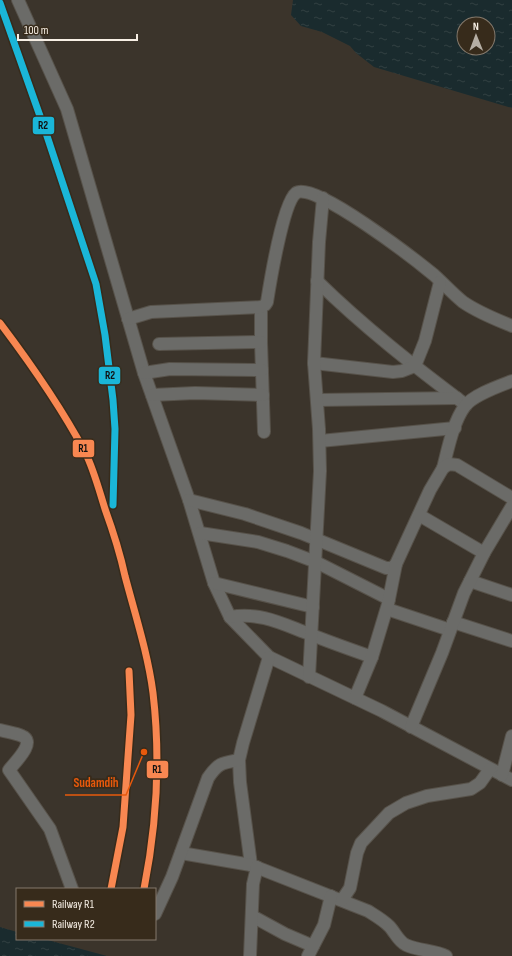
<svg xmlns="http://www.w3.org/2000/svg" width="512" height="956" viewBox="0 0 512 956" font-family="'Sofia Sans Condensed',sans-serif">
<style>
.water{fill:url(#water-ripples);fill-rule:evenodd}
.lines{fill:none;stroke-linecap:round;stroke-linejoin:round}
.minor-casing{stroke:#57524a;stroke-width:14}
.minor{stroke:#6b6b68;stroke-width:12}
.rail-1-casing{stroke:#372b1b;stroke-width:10}
.rail-2-casing{stroke:#372b1b;stroke-width:10}
.rail-1{stroke:#f88751;stroke-width:7}
.rail-2{stroke:#1ab6d8;stroke-width:7}
.leader{fill:none;stroke:#e8590c;stroke-width:1.5}
.callout-dot{fill:#e8590c;stroke:#372b1b;stroke-width:1.5}
.callout-label{font-size:13px;text-anchor:middle;font-weight:bold;fill:#e8590c;stroke:#372b1b;stroke-width:3.5;stroke-linejoin:round;paint-order:stroke}
.line-badge{stroke:#372b1b;stroke-width:1.5}
.pale-badge-label{font-size:11px;text-anchor:middle;font-weight:bold;fill:#111}
</style>
<defs>
<pattern id="water-ripples" width="26" height="14" patternUnits="userSpaceOnUse"><rect width="26" height="14" fill="#1a2b2e"/><path d="M2 4q2-2 4 0t4 0M15 11q2-2 4 0t4 0" fill="none" stroke="#314042"/></pattern>
</defs>
<rect width="100%" height="100%" fill="#3b342b"/>
<g class="water">
<path d="M293,0H512V108L374,67L356,53L350,46L322,32L301,26L291,15ZM464,24H488V48H464Z"/>
<path d="M0,927L17,932V939H44L107,956H0Z"/>
</g>
<g class="lines">
<g class="minor-casing">
<g id="minor">
<path d="M18,0L67,109L144,373L189,500L214,583L230,617L269,657L382,711L512,780"/>
<path d="M317,281C364,327 414,366 466,405"/>
<path d="M261,307V342L264,432"/>
<path d="M128,319L151,312L261,307L265,305L267,302C270,283 283,203 296,193C313,180 417,261 434,275C444,284 453,294 463,302C479,313 495,319 512,326"/>
<path d="M159,344L261,342"/>
<path d="M314,363L393,372L402,371L415,366L425,341L440,282"/>
<path d="M144,373L170,369L262,370"/>
<path d="M152,395L195,393L263,395"/>
<path d="M317,400L457,398"/>
<path d="M320,441L455,428"/>
<path d="M443,468C448,449 453,422 465,406C473,395 499,386 512,381"/>
<path d="M189,500L245,514L301,533L386,568H392L396,564L430,490L443,468L449,464L457,465L512,498"/>
<path d="M419,515L484,553"/>
<path d="M200,533L258,542L287,551L316,562L389,599"/>
<path d="M470,581L512,595"/>
<path d="M214,583L313,607"/>
<path d="M387,609L450,630"/>
<path d="M230,617C262,612 282,624 312,635C332,643 352,650 372,657"/>
<path d="M453,622L512,641"/>
<path d="M309,677L320,471L319,429L314,363L319,242L323,198"/>
<path d="M355,698L372,657L388,604L396,564"/>
<path d="M411,727L442,653L464,593L484,553L512,506"/>
<path d="M0,730C7,732 16,733 22,736C37,742 14,763 9,770L50,829L72,889"/>
<path d="M239,760L240,782L251,865"/>
<path d="M502,775L512,736"/>
<path d="M181,853L251,865L368,911C376,916 383,920 389,926C395,932 398,941 406,945C419,951 434,950 446,956"/>
<path d="M342,900L350,888L357,853L361,843L389,813L406,803L427,796L471,789L480,783L490,769"/>
<path d="M155,914L172,877L208,778C218,763 222,763 239,760L243,743L269,657"/>
<path d="M252,916L285,934L313,946"/>
<path d="M250,956L253,884L257,867"/>
<path d="M308,956L324,925L331,896"/>
</g>
</g>
<use href="#minor" class="minor"/>
<g class="rail-1-casing">
<g id="rail-1">
<path d="M0,323C31,364 61,407 85,452C94,470 99,490 105,509C113,531 120,553 125,576C135,614 148,654 153,693C161,761 157,823 144,889"/>
<path d="M111,889L123,827L131,715L129,671"/>
</g>
</g>
<g class="rail-2-casing">
<path id="rail-2" d="M0,3L46,133L96,284L105,335L113,400L115,429L113,505"/>
</g>
<use href="#rail-1" class="rail-1"/>
<use href="#rail-2" class="rail-2"/>
</g>
<path class="leader" d="M144 752L126 795H65"/>
<circle class="callout-dot" cx="144" cy="752" r="4"/>
<g class="callout-label">
<text x="96" y="787">Sudamdih</text>
</g>
<g class="line-badge">
<rect x="32" y="116" width="23" height="19" rx="4" fill="#1ab6d8"/>
<rect x="98" y="366" width="23" height="19" rx="4" fill="#1ab6d8"/>
<rect x="72" y="439" width="23" height="19" rx="4" fill="#f88751"/>
<rect x="146" y="760" width="23" height="19" rx="4" fill="#f88751"/>
</g>
<g class="pale-badge-label">
<text x="43" y="129">R2</text>
<text x="110" y="379">R2</text>
<text x="83" y="452">R1</text>
<text x="157" y="773">R1</text>
</g>
<rect x="16" y="888" width="140" height="52" fill="#372b1b" stroke="#84796c"/>
<rect x="24" y="901" width="20" height="6" fill="#f88751" stroke="#84796c"/>
<text x="52" y="908" font-size="12" fill="#f7efe5">Railway R1</text>
<rect x="24" y="921" width="20" height="6" fill="#1ab6d8" stroke="#84796c"/>
<text x="52" y="928" font-size="12" fill="#f7efe5">Railway R2</text>
<g transform="translate(476 36) rotate(359)"><circle r="19" fill="#372b1b" stroke="#84796c"/>
<path d="M0-3L7 15L0 10L-7 15Z" fill="#b5aea4"/>
<text y="-6" font-size="11" font-weight="bold" text-anchor="middle" fill="#f7efe5">N</text>
</g>
<path d="M18 34v6h119v-6" fill="none" stroke="#f7efe5" stroke-width="2"/>
<text x="24" y="34" font-size="12" fill="#f7efe5" stroke="#372b1b" stroke-width="3" paint-order="stroke">100 m</text>
</svg>
